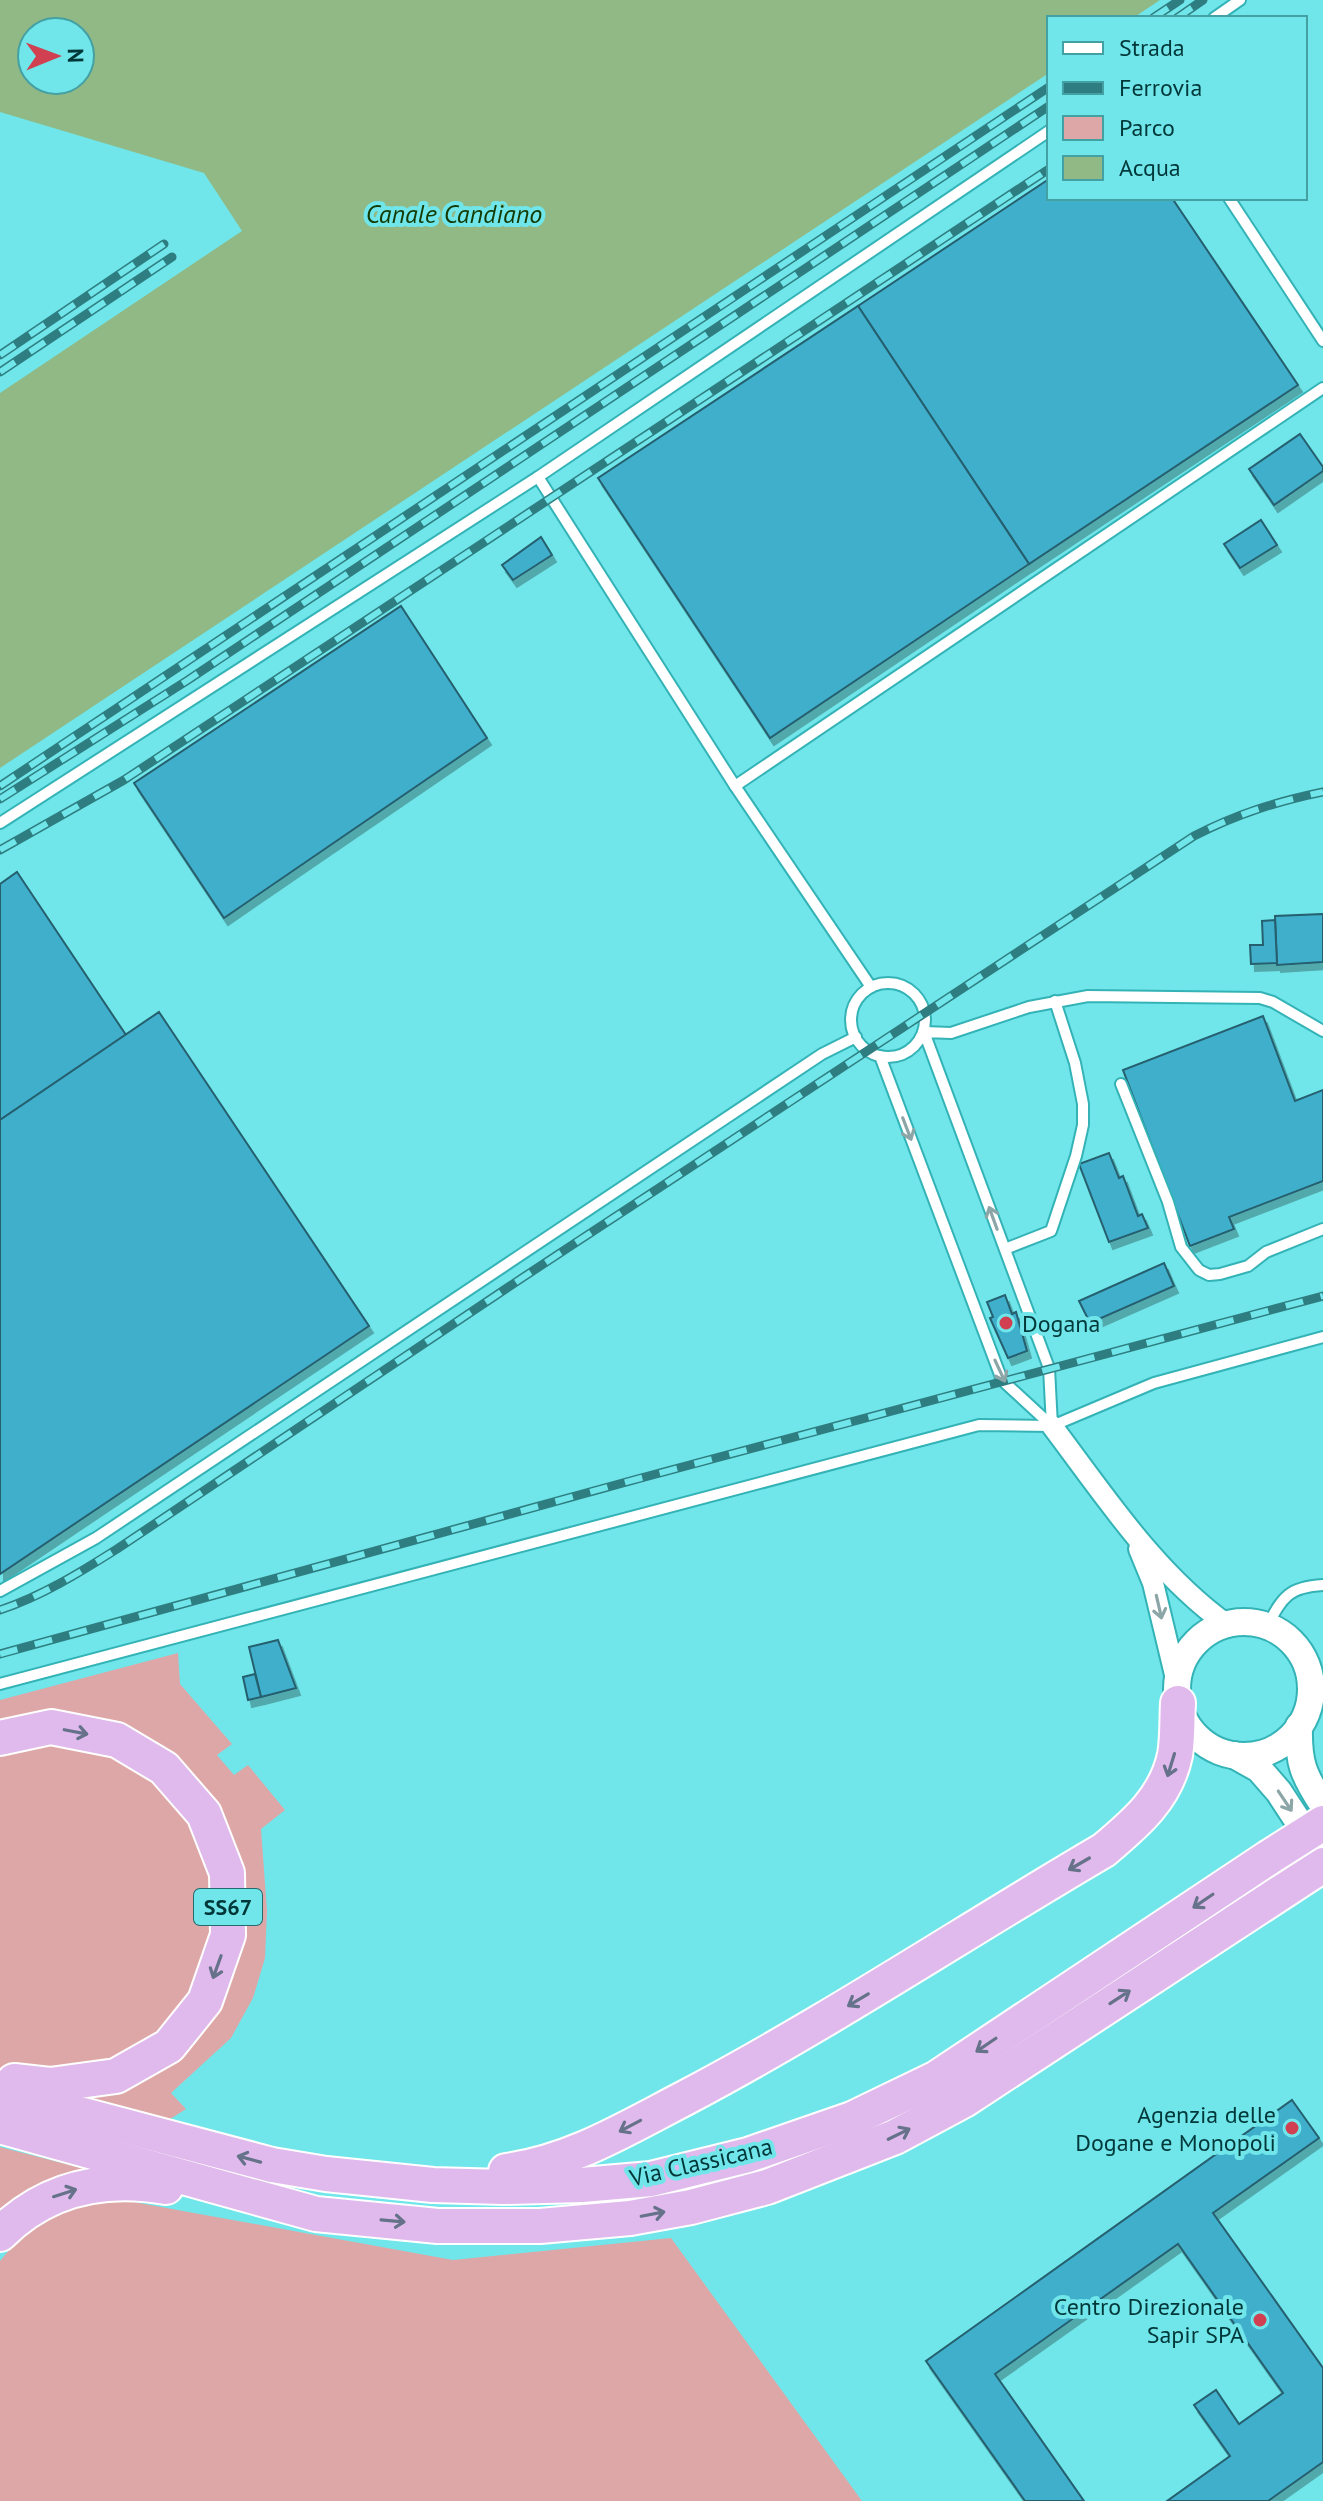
<svg xmlns="http://www.w3.org/2000/svg" width="1323" height="2501" viewBox="0 0 1323 2501" font-family="'PT Sans',sans-serif">
<style>
.green{fill:#dea7a7}
.water{fill:#91b985;fill-rule:evenodd}
.building{fill:#40afcc;stroke:#255f6e;stroke-width:2;filter:url(#shadow)}
.lines{fill:none;stroke-linecap:round;stroke-linejoin:round}
.service-casing{stroke:#34b3b7;stroke-width:14}
.minor-casing{stroke:#34b3b7;stroke-width:24}
.tertiary-casing{stroke:#34b3b7;stroke-width:30}
.trunk-casing{stroke:#fff;stroke-width:38}
.service{stroke:#fff;stroke-width:10}
.minor{stroke:#fff;stroke-width:20}
.tertiary{stroke:#fff;stroke-width:26}
.trunk{stroke:#e0baec;stroke-width:34}
.rail-casing{stroke:#2e7e81;stroke-width:9}
.rail{stroke:#70e6ea;stroke-width:6;stroke-dasharray:18;stroke-linecap:butt}
.trunk-bridge-casing{stroke:#fff;stroke-width:38;stroke-linecap:butt}
.trunk-bridge{stroke:#e0baec;stroke-width:34}
.oneway{stroke:#8ca5a6}
.oneway2{stroke:#65728a}
.poi-dot{fill:#d04050;stroke:#70e6ea;stroke-width:3}
.labels{text-anchor:middle;dominant-baseline:central;stroke-width:8;stroke-linejoin:round;paint-order:stroke}
.shield{fill:#70e6ea;stroke:#226c6e;stroke-width:2}
.shield-label{font-size:22px;font-weight:bold;fill:#003739}
.poi-label{font-size:24px;fill:#003739;stroke:#70e6ea;text-anchor:end}
.street-label{font-size:24px;fill:#003739;stroke:#70e6ea}
.water-label{font-size:26px;font-style:italic;fill:#133a03;stroke:#70e6ea}
</style>
<defs>
<filter id="shadow"><feDropShadow dx="4" dy="7" stdDeviation="0" flood-color="#0004"/></filter>
</defs>
<rect width="100%" height="100%" fill="#70e6ea"/>
<g class="green">
<path d="M178,1653L180,1684L232,1744L217,1755L234,1775L248,1765L285,1810L261,1829L267,1911L265,1958L253,1998L231,2038L171,2093L186,2109L164,2123L83,2101L138,2083L180,2054L210,2023L235,1968L243,1925L174,1762L0,1723V1700Z"/>
<path d="M59,1743L111,1753L155,1779L194,1820L214,1864L217,1953L156,2046L52,2079L0,2071V1751Z"/>
<path d="M0,2147L97,2172L0,2215Z"/>
<path d="M128,2201L453,2260L671,2238L862,2501H0V2261L23,2233L79,2204Z"/>
</g>
<path class="water" d="M0,0H1160L1133,18H1049V73L0,768V393L242,231L204,173L0,112ZM32,32H80V80H32Z"/>
<g class="building">
<path d="M1049,179V198H1172L1298,385L1029,564L858,306Z"/>
<path d="M858,306L1029,564L770,738L598,478Z"/>
<path d="M1300,434L1323,467V471L1274,505L1249,469Z"/>
<path d="M1261,520L1277,545L1240,568L1224,544Z"/>
<path d="M541,537L552,555L513,580L502,565Z"/>
<path d="M401,606L487,738L224,918L134,783Z"/>
<path d="M17,872L126,1035L0,1120V884Z"/>
<path d="M1323,914V962L1277,965L1275,916Z"/>
<path d="M1275,920L1277,963L1251,964L1250,945H1263L1262,921Z"/>
<path d="M159,1012L369,1326L0,1574V1120Z"/>
<path d="M1263,1016L1295,1101L1323,1090V1181L1229,1217L1234,1229L1190,1246L1123,1070Z"/>
<path d="M1109,1153L1119,1178L1123,1176L1138,1216L1142,1214L1148,1228L1109,1242L1079,1164Z"/>
<path d="M1164,1263L1174,1286L1090,1323L1079,1301Z"/>
<path d="M1005,1295L1012,1314L1016,1312L1027,1351L1008,1358L990,1318L993,1317L987,1302Z"/>
<path d="M278,1640L296,1688L261,1697L249,1647Z"/>
<path d="M255,1674L261,1697L248,1700L243,1677Z"/>
<path d="M1292,2100L1319,2138L1213,2213L1323,2368V2462L1268,2501H1167L1230,2456L1194,2405L1216,2390L1239,2424L1283,2393L1178,2244L995,2374L1084,2501H1025L926,2361Z"/>
</g>
<g class="lines">
<g class="service-casing">
<g id="service">
<path d="M1214,18L1240,0"/>
<path d="M1229,198L1323,341"/>
<path d="M538,477L735,786L871,987"/>
<path d="M735,786L1323,388"/>
<path d="M0,823L538,477L1049,131"/>
<circle cx="888" cy="1020" r="37"/>
<path d="M880,1056L1002,1380L1052,1426"/>
<path d="M1121,1084L1168,1202L1181,1247L1199,1270L1209,1275L1220,1274L1248,1266L1266,1252L1323,1229"/>
<path d="M1005,1249L1051,1231L1076,1156L1083,1125V1104L1075,1063L1055,1001"/>
<path d="M1052,1426L1049,1368L924,1032L951,1033L1029,1007L1088,996L1260,998L1273,1002L1323,1031"/>
<path d="M0,1591L96,1538L822,1054L856,1037"/>
<path d="M1267,1626C1283,1597 1288,1587 1323,1585"/>
<path d="M0,1684L979,1425L1052,1426L1154,1383L1323,1337"/>
</g>
</g>
<g class="minor-casing">
<g id="minor">
<path d="M1052,1426C1105,1496 1154,1572 1226,1624"/>
<path d="M1139,1549L1153,1583L1177,1683"/>
</g>
</g>
<g class="tertiary-casing">
<g id="tertiary">
<circle cx="1244" cy="1689" r="67"/>
<path d="M1299,1726C1298,1762 1303,1775 1323,1805"/>
<path d="M1234,1755L1259,1769L1279,1792L1315,1847"/>
</g>
</g>
<g class="trunk-casing">
<g id="trunk">
<path d="M0,1738L51,1727L117,1740L164,1768L204,1814L227,1873L228,1935L205,2001L169,2046L116,2076L50,2085L14,2081"/>
<path d="M0,2093L272,2165L326,2174L433,2185L504,2187L582,2185L651,2179L748,2155L852,2119L937,2078L1268,1858"/>
<path d="M0,2126L316,2214L438,2226H540L630,2218L691,2207L767,2187L895,2137L964,2100L1323,1865"/>
<path d="M506,2171C572,2162 627,2128 685,2098C829,2022 964,1932 1104,1850C1136,1823 1166,1798 1175,1755C1178,1738 1177,1720 1178,1703"/>
<path d="M0,2234C46,2188 103,2176 166,2187"/>
</g>
</g>
<use href="#service" class="service"/>
<use href="#minor" class="minor"/>
<use href="#tertiary" class="tertiary"/>
<use href="#trunk" class="trunk"/>
<g class="rail-casing">
<g id="rail">
<path d="M1153,18L1180,0"/>
<path d="M1177,18L1203,0"/>
<path d="M0,355L164,244"/>
<path d="M0,372L172,257"/>
<path d="M0,786L1049,87"/>
<path d="M0,799L188,680L1049,106"/>
<path d="M0,850L124,780L1049,169"/>
<path d="M0,1610C42,1596 79,1573 117,1549L522,1278L1194,836C1237,814 1275,802 1323,792"/>
<path d="M0,1654L641,1478L1323,1296"/>
</g>
</g>
<use href="#rail" class="rail"/>
<g class="trunk-bridge-casing">
<path id="trunk-bridge" d="M1268,1858L1323,1823"/>
</g>
<use href="#trunk-bridge" class="trunk-bridge"/>
</g>
<defs><path id="oneway-shaft" d="M-6 0H5M1.5-3L5.5 0L1.5 3" fill="none" stroke-width="1.6" stroke-linecap="round" stroke-linejoin="round" transform="scale(2)"/></defs>
<g class="oneway">
<use href="#oneway-shaft" transform="translate(907 1129) rotate(69)"/>
<use href="#oneway-shaft" transform="translate(993 1218) rotate(-110)"/>
<use href="#oneway-shaft" transform="translate(1000 1371) rotate(65)"/>
<use href="#oneway-shaft" transform="translate(1159 1607) rotate(77)"/>
<use href="#oneway-shaft" transform="translate(1285 1801) rotate(56)"/>
</g>
<g class="oneway2">
<use href="#oneway-shaft" transform="translate(76 1732) rotate(11)"/>
<use href="#oneway-shaft" transform="translate(1171 1765) rotate(107)"/>
<use href="#oneway-shaft" transform="translate(1079 1864) rotate(150)"/>
<use href="#oneway-shaft" transform="translate(1203 1901) rotate(146)"/>
<use href="#oneway-shaft" transform="translate(217 1967) rotate(110)"/>
<use href="#oneway-shaft" transform="translate(1120 1997) rotate(-33)"/>
<use href="#oneway-shaft" transform="translate(858 2000) rotate(149)"/>
<use href="#oneway-shaft" transform="translate(986 2045) rotate(146)"/>
<use href="#oneway-shaft" transform="translate(630 2126) rotate(152)"/>
<use href="#oneway-shaft" transform="translate(899 2134) rotate(-26)"/>
<use href="#oneway-shaft" transform="translate(249 2159) rotate(-165)"/>
<use href="#oneway-shaft" transform="translate(65 2193) rotate(-18)"/>
<use href="#oneway-shaft" transform="translate(653 2214) rotate(-11)"/>
<use href="#oneway-shaft" transform="translate(393 2221) rotate(5)"/>
</g>
<g class="poi-dot">
<circle cx="1006" cy="1323" r="8"/>
<circle cx="1292" cy="2128" r="8"/>
<circle cx="1260" cy="2320" r="8"/>
</g>
<g class="labels">
<rect class="shield" x="194" y="1889" width="68" height="36" rx="6"/>
<g class="shield-label">
<text x="228" y="1907">SS67</text>
</g>
<g class="poi-label">
<text x="1022" y="1323" text-anchor="start">Dogana</text>
<text x="1276" y="2114">Agenzia delle<tspan x="1276" dy="28">Dogane e Monopoli</tspan></text>
<text x="1244" y="2306">Centro Direzionale<tspan x="1244" dy="28">Sapir SPA</tspan></text>
</g>
<g class="street-label">
<text transform="translate(701 2162) rotate(-13)">Via Classicana</text>
</g>
<g class="water-label">
<text x="454" y="213">Canale Candiano</text>
</g>
</g>
<rect x="1047" y="16" width="260" height="184" fill="#70e6ea" stroke="#43a0a3" stroke-width="2"/>
<rect x="1063" y="42" width="40" height="12" fill="#ffffff" stroke="#43a0a3" stroke-width="2"/>
<text x="1119" y="56" font-size="24" fill="#003739">Strada</text>
<rect x="1063" y="82" width="40" height="12" fill="#2e7e81" stroke="#43a0a3" stroke-width="2"/>
<text x="1119" y="96" font-size="24" fill="#003739">Ferrovia</text>
<rect x="1063" y="116" width="40" height="24" fill="#dea7a7" stroke="#43a0a3" stroke-width="2"/>
<text x="1119" y="136" font-size="24" fill="#003739">Parco</text>
<rect x="1063" y="156" width="40" height="24" fill="#91b985" stroke="#43a0a3" stroke-width="2"/>
<text x="1119" y="176" font-size="24" fill="#003739">Acqua</text>
<g transform="translate(56 56) rotate(89)"><circle r="38" fill="#70e6ea" stroke="#43a0a3" stroke-width="2"/>
<path d="M0-6L14 30L0 20L-14 30Z" fill="#d04050"/>
<text y="-12" font-size="22" font-weight="bold" text-anchor="middle" fill="#003739">N</text>
</g>
</svg>
